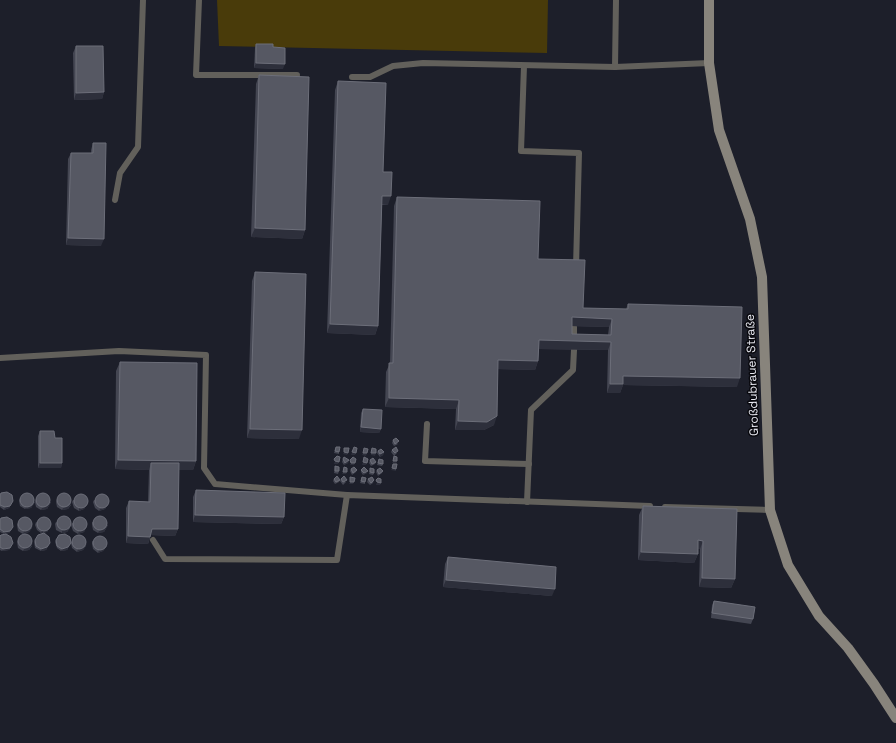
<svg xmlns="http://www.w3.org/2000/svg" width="896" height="743" viewBox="0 0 896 743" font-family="'Space Grotesk',sans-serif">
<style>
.green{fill:#493b0a}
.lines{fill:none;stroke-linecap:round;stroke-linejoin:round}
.service{stroke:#62605b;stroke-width:6}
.secondary{stroke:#88847c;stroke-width:10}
.wall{fill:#444652;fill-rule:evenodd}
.shaded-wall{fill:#2d2f3b}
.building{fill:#565863;stroke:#6c6e79;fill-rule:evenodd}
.labels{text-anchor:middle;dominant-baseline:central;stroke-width:3;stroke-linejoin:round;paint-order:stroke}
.street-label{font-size:12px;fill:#e7e8f0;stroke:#09090e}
</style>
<rect width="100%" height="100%" fill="#1d1f2a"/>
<path class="green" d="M217,0H548L547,53L219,46Z"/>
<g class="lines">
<g class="service">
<path d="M199,0L196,75H297"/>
<path d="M524,66L521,151L579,153L576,267"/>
<path d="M615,67L616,0"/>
<path d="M352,77H370L393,66L423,63L615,67L709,63"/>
<path d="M115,200L120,173L138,147L143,0"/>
<path d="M574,341V327"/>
<path d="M0,358L119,351L206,355L204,468L215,484L347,495"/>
<path d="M427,424L425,461L529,464"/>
<path d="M527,502L531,410L573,370L574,350"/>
<path d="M665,507L770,510"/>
<path d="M153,540L165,559L337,560L347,495L650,506"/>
</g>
<path class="secondary" d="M709,0V63L719,130L750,219L762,277L770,510L788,565L819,616L848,648L874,684L896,718"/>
</g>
<g class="wall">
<path d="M256,44L273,47L283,69L254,68L255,48Z"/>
<path d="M76,46L104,92L102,99L74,100L73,53Z"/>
<path d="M259,75L305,230L302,239L251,237L256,84Z"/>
<path d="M338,81L383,172L388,205H382L378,326L375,335L327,333L335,90Z"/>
<path d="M93,143L101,246L66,245L68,159L71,153H91V150Z"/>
<path d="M397,197L538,259L583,308L626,309L628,304L737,387L623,385L620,393H607L608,350L539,349L538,361L535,370L498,369L494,425L484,430H455L456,409L385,407L386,372L390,363L394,206ZM572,326L609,327L608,335L572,334Z"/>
<path d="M255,272L299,439L247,438L252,281Z"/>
<path d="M120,362L196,461L193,470H179L178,529L175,536L151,535L148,544L126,543V508L129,501L148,502L149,470L115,469L116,371Z"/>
<path d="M363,409L381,429L379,433L360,432L361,413Z"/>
<path d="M40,431L62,463L61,468H38V436Z"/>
<path d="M393,440L398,444L394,446L392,443Z"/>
<path d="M336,447L339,452V454L334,453Z"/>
<path d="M392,450L397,453L394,456L391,452Z"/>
<path d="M378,451L384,452L383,455L380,457L377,453Z"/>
<path d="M343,459L349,460L348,463L344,465L342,462Z"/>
<path d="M379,459L383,464L382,466L377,465Z"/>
<path d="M370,460L376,462L375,464L371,466L369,463Z"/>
<path d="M335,466L339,471L338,474L334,473Z"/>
<path d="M370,468L374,473L373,475L369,474Z"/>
<path d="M351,469L357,470L356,472L352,475L350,471Z"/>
<path d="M361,470L367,473L363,475L361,472Z"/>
<path d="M377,470L383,471L382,473L378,476L376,472Z"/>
<path d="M362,477L365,482V484L360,483Z"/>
<path d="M334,479L340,480L339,482L335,484L333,481Z"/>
<path d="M341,479L346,482L343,485L340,481Z"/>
<path d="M368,479L374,480L373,483L370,485L367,482Z"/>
<path d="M196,490L284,517L281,524L193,522V497Z"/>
<path d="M0,495L13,501L9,508L4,510L0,507Z"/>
<path d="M20,498L35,502L31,508L25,509L20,506L19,501Z"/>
<path d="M36,499L51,502L47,509L41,510L36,507L35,502Z"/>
<path d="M57,499L71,505L68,509L62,510L57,507L56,502Z"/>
<path d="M73,500L88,502L84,509L79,511L74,508L72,502Z"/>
<path d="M94,500L109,502L105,509L99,511L95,508L93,502Z"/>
<path d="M643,506L737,509L735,579L731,588L699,587L700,549H698V554L694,563L638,560L639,515Z"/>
<path d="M0,520L12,529L9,533L4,534L0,532Z"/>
<path d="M36,522L50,527L47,532L41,533L37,530L35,525Z"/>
<path d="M56,522L70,528L67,532L62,533L56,530L55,524Z"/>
<path d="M92,522L108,525L104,532L98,533L93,530L92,525Z"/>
<path d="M18,523L32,528L29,532L23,534L18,531L17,525Z"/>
<path d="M72,523L87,526L84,532L78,534L73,531L71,525Z"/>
<path d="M0,536L12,545L9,550L2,551L0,550Z"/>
<path d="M18,540L32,546L29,550L23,551L18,548L17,542Z"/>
<path d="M35,540L49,545L46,550L41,551L35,548L34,542Z"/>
<path d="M56,540L71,543L72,541L86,546L83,550L77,552L72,548L71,543L67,550L61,551L57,548L55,542Z"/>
<path d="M92,541L107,546L103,551L98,553L93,549L92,544Z"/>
<path d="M448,557L552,596L443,587L445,564Z"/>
<path d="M714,601L753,619L751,624L711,618L712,605Z"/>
</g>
<g class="shaded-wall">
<path d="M256,63L285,64L283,69L254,68Z"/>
<path d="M104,92L102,99L74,100L76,93Z"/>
<path d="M382,196H391L388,205L379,204Z"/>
<path d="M255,228L305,230L302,239L251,237Z"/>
<path d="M68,238L104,239L101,246L66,245Z"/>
<path d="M572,317L612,319L609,327L569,326Z"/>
<path d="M330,324L378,326L375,335L327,333Z"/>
<path d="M539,340L611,342L608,350L536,349Z"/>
<path d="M498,360L538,361L535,370L495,369Z"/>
<path d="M623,376L740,378L737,387L623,385L620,393H607L610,384Z"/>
<path d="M389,398L459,400L456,409L385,407Z"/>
<path d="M497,416L494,425L484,430H455L458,421Z"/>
<path d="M361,427L381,429L379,433L360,432Z"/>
<path d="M250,429L302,430L299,439L247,438Z"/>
<path d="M344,452L348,453L347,455L343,454Z"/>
<path d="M352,452L356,453L355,455H351Z"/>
<path d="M384,452L383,455L380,457V454Z"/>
<path d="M363,453H367L366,456L362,455Z"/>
<path d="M371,453H376L375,456L371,455Z"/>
<path d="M118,460L196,461L193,470H151V463L149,470L115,469Z"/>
<path d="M349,460L348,463L344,465L345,463Z"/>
<path d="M335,461L339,462L338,464H334Z"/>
<path d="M393,461H397L396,464L392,463Z"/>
<path d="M363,462L367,463L366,465H362Z"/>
<path d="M40,463H62L61,468H38Z"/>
<path d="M351,463H355L354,465H350Z"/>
<path d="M392,468L396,469V471L391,470Z"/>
<path d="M368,471L367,473L363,475L364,473Z"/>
<path d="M343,472H347L346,474H342Z"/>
<path d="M350,482H354L353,484H349Z"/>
<path d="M377,482L381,483L380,485H376Z"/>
<path d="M13,501L9,508L4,510L5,507Z"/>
<path d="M35,502L31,508L25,509L26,507Z"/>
<path d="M51,502L47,509L41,510L42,508Z"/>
<path d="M72,502L68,509L62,510L63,508Z"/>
<path d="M88,502L84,509L79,511V508Z"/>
<path d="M109,502L105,509L99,511L100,509Z"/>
<path d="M195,515L284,517L281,524L193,522Z"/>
<path d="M51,525L47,532L41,533L42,531Z"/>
<path d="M71,525L67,532L62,533V531Z"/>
<path d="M108,525L104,532L98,533L99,531Z"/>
<path d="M33,526L29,532L23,534L24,531Z"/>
<path d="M87,526L84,532L78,534L79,531Z"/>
<path d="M13,527L9,533L4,534V532Z"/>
<path d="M152,529H178L175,536L149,535Z"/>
<path d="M128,536L150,537L148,544L126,543Z"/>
<path d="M698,540L703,541L700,549H695Z"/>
<path d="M13,543L9,550L2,551L3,549Z"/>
<path d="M33,543L29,550L23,551L24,549Z"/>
<path d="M50,543L46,550L41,551V549Z"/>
<path d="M71,543L67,550L61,551L62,549Z"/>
<path d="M87,544L83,550L77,552L78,549Z"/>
<path d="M108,544L103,551L98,553L99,550Z"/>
<path d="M641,552L698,554L694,563L638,560Z"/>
<path d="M702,578L735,579L731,588L699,587Z"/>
<path d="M446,580L555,589L552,596L443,587Z"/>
</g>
<g class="building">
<path d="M256,44H273V47L285,48V64L256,63Z"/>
<path d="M76,46H103L104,92L76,93Z"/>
<path d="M259,75L309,77L305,230L255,228Z"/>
<path d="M338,81L386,83L383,172H392L391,196H382L378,326L330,324Z"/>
<path d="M93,143H106L104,239L68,238L71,153H93Z"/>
<path d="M397,197L540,201L538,259L585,260L583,308L628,309V304L742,307L740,378L623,376V384H610L611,342L539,340L538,361L498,360L497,416L487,422L458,421L459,400L389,398V363H393ZM572,317L612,319L611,335L572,334Z"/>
<path d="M255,272L306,274L302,430L250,429Z"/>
<path d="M120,362L197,363L196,461L118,460Z"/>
<path d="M363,409L382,410L381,429L361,427Z"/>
<path d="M40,431H54L55,438H62V463H40Z"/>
<path d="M396,438L399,441L395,444L393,440Z"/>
<path d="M336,447H340L339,452L335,451Z"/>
<path d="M354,447L357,448L356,453L352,452Z"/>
<path d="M396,447L398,451L395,453L392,450Z"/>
<path d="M344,448H349L348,453L344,452Z"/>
<path d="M364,448L368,449L367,453H363Z"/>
<path d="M372,448L376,449V453H371Z"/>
<path d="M381,449L384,452L380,454L378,451Z"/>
<path d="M337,456L340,457L339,462L335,461L334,459Z"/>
<path d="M394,456L397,457V461H393Z"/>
<path d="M344,457L349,460L345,463L343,459Z"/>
<path d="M353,457L356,459L355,463H351L350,460Z"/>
<path d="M364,457L368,459L367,463L363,462Z"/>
<path d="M373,458L376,462L372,464L370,460Z"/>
<path d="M379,459L383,460V464L378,463Z"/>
<path d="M151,463H179L178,529H152L150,537L128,536L129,501L150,502Z"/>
<path d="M393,464H397L396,469L392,468Z"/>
<path d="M335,466L339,467V471H335Z"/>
<path d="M344,467L347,468V472H343Z"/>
<path d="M354,467L357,470L353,473L351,469Z"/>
<path d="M364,467L368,471L364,473L361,470Z"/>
<path d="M370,468L374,469V473L370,472Z"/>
<path d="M380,468L383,471L379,474L377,470Z"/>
<path d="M337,476L340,480L336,482L334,479Z"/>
<path d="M344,476L347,480L343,482L341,479Z"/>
<path d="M350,477L355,478L354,482H350Z"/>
<path d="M362,477L366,478L365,482L361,481Z"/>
<path d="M372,477L374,480L371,483L368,479Z"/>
<path d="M378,478L381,479V483L377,482L376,480Z"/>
<path d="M196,490L285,493L284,517L195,515Z"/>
<path d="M7,492L12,495L13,501L10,506L5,507L0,505V495L1,493Z"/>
<circle cx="64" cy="500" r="7"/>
<circle cx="27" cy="500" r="7"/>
<circle cx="43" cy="500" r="7"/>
<circle cx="102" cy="501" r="7"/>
<circle cx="81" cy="501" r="7"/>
<path d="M643,506L737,509L735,579L702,578L703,541L698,540V554L641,552Z"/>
<circle cx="64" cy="523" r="7"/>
<circle cx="100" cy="523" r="7"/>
<circle cx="80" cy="524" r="7"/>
<circle cx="44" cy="524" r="7"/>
<circle cx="25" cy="524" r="7"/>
<path d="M7,517L12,520L13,527L10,531L4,532L0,529V520L1,518Z"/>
<path d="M44,533L49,537L50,543L47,547L41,549L36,546L35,540L38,535Z"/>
<circle cx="25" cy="541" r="7"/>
<path d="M6,534L11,537L13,543L10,548L3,549L0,547V536L1,535Z"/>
<path d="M65,534L70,537L71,543L68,547L62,549L57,546L56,540L59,535Z"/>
<circle cx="79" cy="542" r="7"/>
<circle cx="100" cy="543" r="7"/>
<path d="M448,557L556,567L555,589L446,580Z"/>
<path d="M714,601L755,607L753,619L712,613Z"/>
</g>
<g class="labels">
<g class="street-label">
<text transform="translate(752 375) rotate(-92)">Großdubrauer Straße</text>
</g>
</g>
</svg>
